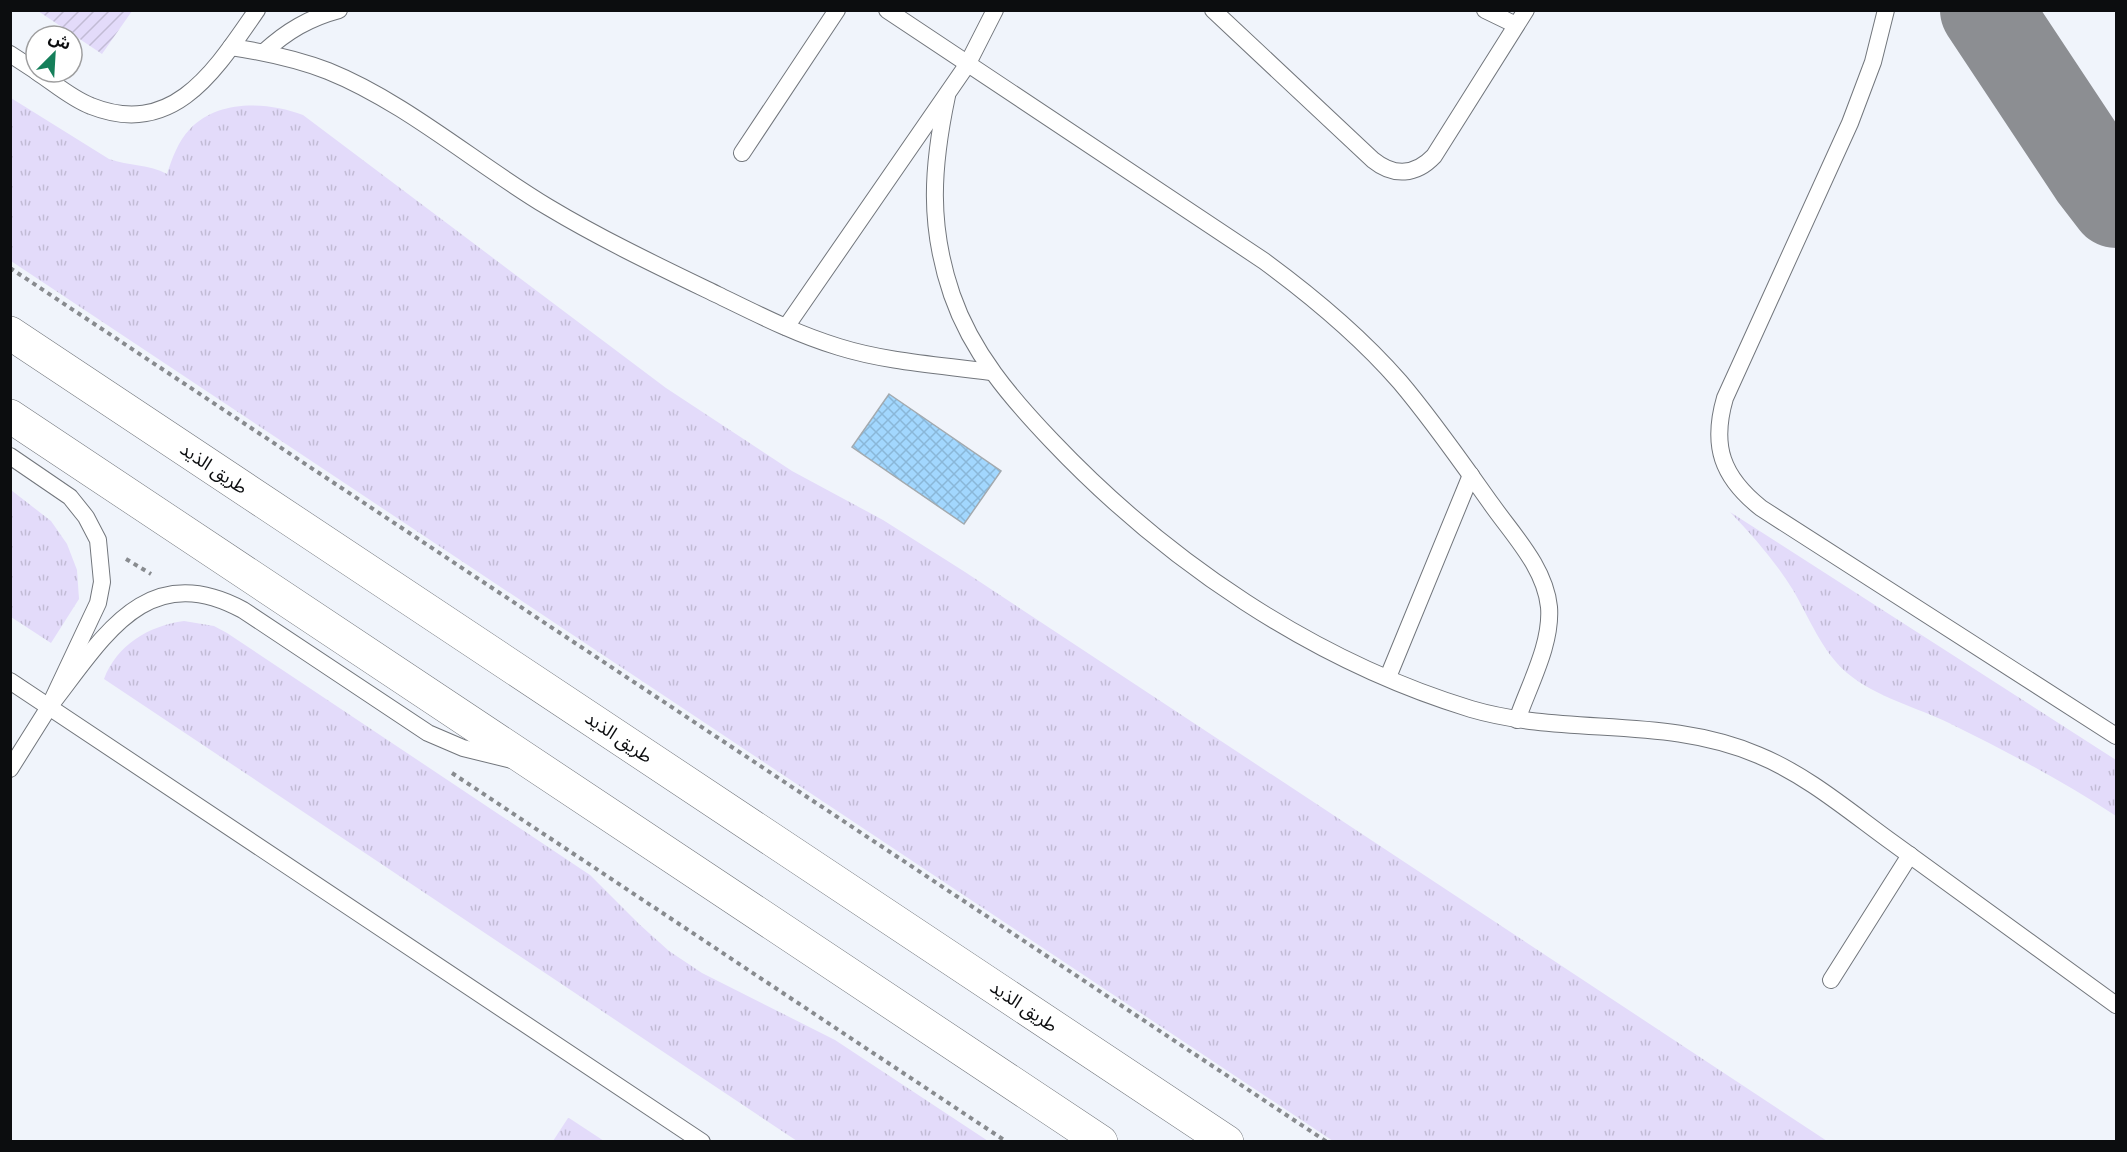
<svg xmlns="http://www.w3.org/2000/svg" width="2127" height="1152" viewBox="0 0 2127 1152" font-family="'Archivo Narrow','Noto Sans Arabic',sans-serif">
<style>
.grass{fill:url(#grass-tufts)}
.garden{fill:url(#garden-furrows)}
.lines{fill:none;stroke-linecap:round;stroke-linejoin:round}
.taxiway{stroke:#8c8e92;stroke-width:92}
.building{fill:url(#building-cross-hatch);stroke:#a3aaaf;stroke-width:1.5}
.service-casing{stroke:#72767c;stroke-width:18}
.motorway-casing{stroke:#72767c;stroke-width:34}
.path{stroke:#888b8f;stroke-width:4;stroke-dasharray:4.5 4.5;stroke-linecap:butt}
.service{stroke:#fff;stroke-width:16}
.motorway{stroke:#fff;stroke-width:33}
.labels{text-anchor:middle;dominant-baseline:central;stroke-width:6;stroke-linejoin:round;paint-order:stroke}
.street-label{font-size:18px;fill:#0c0d0f;stroke:#fff}
</style>
<defs>
<pattern id="grass-tufts" width="24" height="20" patternUnits="userSpaceOnUse" patternTransform="scale(1.5)"><rect width="24" height="20" fill="#e3dbfa"/><path d="M3 7l-1-3M5 7V3M7 7l1-3M15 17l-1-3M17 17v-4M19 17l1-3" fill="none" stroke="#c2bbd5"/></pattern>
<pattern id="garden-furrows" width="10" height="10" patternUnits="userSpaceOnUse" patternTransform="scale(1.5)"><rect width="10" height="10" fill="#e3dbfa"/><path d="M-1 1l2-2M0 10L10 0M9 11l2-2" fill="none" stroke="#c2bbd5"/></pattern>
<pattern id="building-cross-hatch" width="8" height="8" patternUnits="userSpaceOnUse" patternTransform="scale(1.5)"><rect width="8" height="8" fill="#a2d7fe"/><path d="M0 0l8 8M0 8l8-8" fill="none" stroke="#8ab7d8"/></pattern>
</defs>
<rect width="100%" height="100%" fill="#f0f4fb"/>
<g class="grass">
<path d="M11,98L109,159C129,166 149,164 167,174C172,159 178,141 190,129C219,99 267,102 303,115L666,388L792,471L883,520L965,572L1827,1141H1333L11,261Z"/>
<path d="M11,490L51,521L67,544L77,570L79,599L51,643L11,617Z"/>
<path d="M1730,512L2116,760V816C2063,781 2006,751 1949,723C1916,707 1876,697 1847,673C1821,650 1810,619 1793,590C1775,561 1753,536 1730,512Z"/>
<path d="M184,621L214,626L227,633L590,875L639,924L669,951L702,973L835,1040L988,1141H797L104,679C117,645 148,626 184,621Z"/>
<path d="M568,1118H569L604,1141H553Z"/>
</g>
<path class="garden" d="M38,11H132L102,54Z"/>
<g class="lines">
<path class="taxiway" d="M1986,10L2096,176L2116,202"/>
</g>
<path class="building" d="M889,394L1001,471L964,524L852,447Z"/>
<g class="lines">
<g class="service-casing">
<g id="service">
<path d="M887,10L1264,261C1313,297 1360,336 1400,382C1433,421 1462,463 1492,505C1514,536 1545,568 1549,607C1552,644 1529,685 1517,720"/>
<path d="M1213,10L1373,160C1394,177 1416,175 1434,156L1526,10"/>
<path d="M1485,10L1516,25"/>
<path d="M1886,10L1873,62L1850,123L1725,398C1711,446 1722,477 1761,508L2116,736"/>
<path d="M231,47C264,52 297,59 328,71C405,102 476,164 548,207C603,240 660,267 718,295C757,314 796,334 839,347C887,362 940,365 991,372"/>
<path d="M264,52C287,31 309,18 339,10"/>
<path d="M10,54L36,71"/>
<path d="M37,72C54,83 72,99 91,106C174,139 216,69 257,10"/>
<path d="M947,96C932,167 928,225 952,295C972,353 1011,398 1052,441C1166,561 1313,661 1471,709C1567,737 1664,715 1758,755C1807,775 1850,812 1893,843C1968,897 2042,951 2116,1005"/>
<path d="M742,153L837,10"/>
<path d="M786,327L967,65L995,10"/>
<path d="M10,456L70,497L86,517L98,540L102,582L98,603L49,707L10,769"/>
<path d="M1388,677L1471,475"/>
<path d="M10,681L702,1142"/>
<path d="M49,707C102,640 145,557 243,610L428,733L463,748L512,760"/>
<path d="M1831,980L1910,855"/>
</g>
</g>
<g class="motorway-casing">
<g id="motorway">
<path d="M10,333L1227,1142"/>
<path d="M10,416L1101,1142"/>
</g>
</g>
<g class="path">
<path d="M10,268L1327,1142"/>
<path d="M126,559L151,574"/>
<path d="M452,773L1007,1142"/>
</g>
<use href="#service" class="service"/>
<use href="#motorway" class="motorway"/>
</g>
<g class="labels">
<g class="street-label">
<text transform="translate(214 468) rotate(34)">طريق الذيد</text>
<text transform="translate(619 737) rotate(34)">طريق الذيد</text>
<text transform="translate(1024 1006) rotate(34)">طريق الذيد</text>
</g>
</g>
<rect width="2127" height="1152" fill="none" stroke="#0c0d0f" stroke-width="24"/>
<g transform="translate(54 54) rotate(24)"><circle r="28" fill="#ffffff" stroke="#9e9e9f" stroke-width="1.5"/>
<path d="M0-4.5L10 22L0 15L-10 22Z" fill="#157f5a"/>
<text y="-9" font-size="16" font-weight="bold" text-anchor="middle" fill="#0c0d0f">ش</text>
</g>
</svg>
